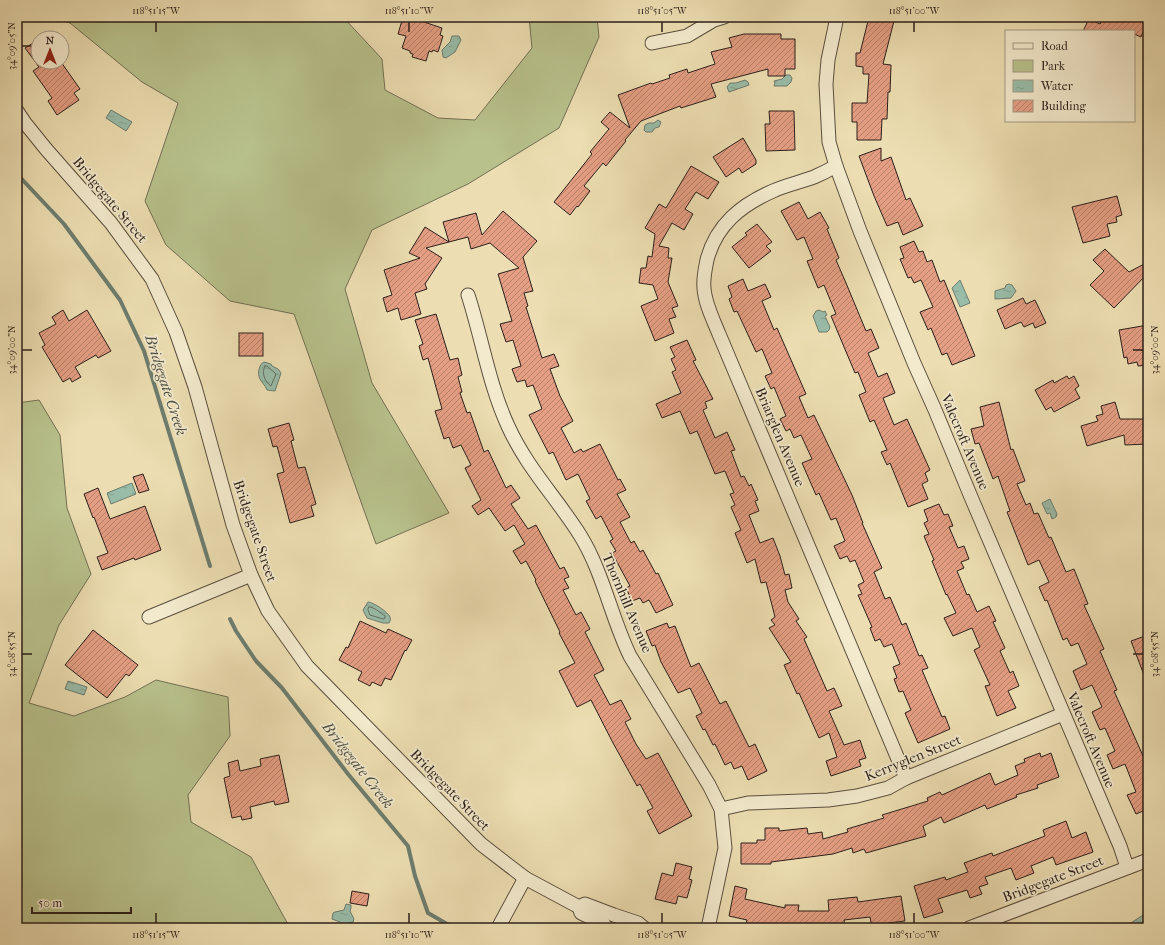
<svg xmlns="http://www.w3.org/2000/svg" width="1165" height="945" viewBox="0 0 1165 945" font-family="'IM FELL French Canon',serif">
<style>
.green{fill:#b8c18c;stroke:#727052}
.water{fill:url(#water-ripples);stroke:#6d7d6f}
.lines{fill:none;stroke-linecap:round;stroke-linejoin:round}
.shore{stroke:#626e60;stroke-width:1}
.stream{stroke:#6d7d6f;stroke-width:4}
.building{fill:url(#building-hatch);stroke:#2b1f19}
.street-casing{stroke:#5b4f3f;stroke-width:15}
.street{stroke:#f3eacd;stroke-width:13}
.ticks{fill:none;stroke:#2b1f19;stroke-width:1.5}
.labels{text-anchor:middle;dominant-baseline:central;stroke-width:3.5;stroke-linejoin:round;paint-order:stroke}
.street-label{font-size:14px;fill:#2b1f19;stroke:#f3eacd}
.water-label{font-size:15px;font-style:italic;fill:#4c4e44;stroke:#f3eacd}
.neatline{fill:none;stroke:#2b1f19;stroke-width:1.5}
.ticks-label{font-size:10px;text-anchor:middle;fill:#2b1f19}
</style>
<defs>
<pattern id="water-ripples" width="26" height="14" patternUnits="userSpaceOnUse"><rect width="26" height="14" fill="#99bca8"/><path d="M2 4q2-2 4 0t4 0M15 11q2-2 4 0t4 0" fill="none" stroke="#84a190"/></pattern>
<pattern id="building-hatch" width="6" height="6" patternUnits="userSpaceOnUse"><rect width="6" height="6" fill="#e49e83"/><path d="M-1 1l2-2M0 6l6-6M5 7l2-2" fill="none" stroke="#b9806a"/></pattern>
</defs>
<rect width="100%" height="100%" fill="#ecdeb2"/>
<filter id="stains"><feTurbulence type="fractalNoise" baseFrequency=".005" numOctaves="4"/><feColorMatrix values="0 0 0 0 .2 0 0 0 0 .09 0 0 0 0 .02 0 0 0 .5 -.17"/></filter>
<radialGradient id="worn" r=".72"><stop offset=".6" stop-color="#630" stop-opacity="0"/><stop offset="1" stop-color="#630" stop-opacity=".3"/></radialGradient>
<g class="green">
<path d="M53,17H343L382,59L385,90L438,118L475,120L532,48L529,17H597L599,37L559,128L468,184L372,230L345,289L372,383L449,513L376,544L294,314L230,301L166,245L145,201L178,103L142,82L70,23Z"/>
<path d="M39,400L60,435L67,508L91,574L59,625L29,703L74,716L125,697L156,680L228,697L230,736L188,795L191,822L251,857L290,928H17V403Z"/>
</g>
<g class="water">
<path d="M452,36H459L461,40L455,52L446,58L443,57L442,50L450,42Z"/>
<path d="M786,75H790L792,78L791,82L787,86H774L775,83L774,81L782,79Z"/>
<path d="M745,80L748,82L749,85L729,92L727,87L730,83H736Z"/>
<path d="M111,110L132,122L126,131L106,118Z"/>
<path d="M658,120L661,122L659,127L655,128L652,132H646L644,130L645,125L649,123H654Z"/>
<path d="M960,280L970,303L960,307L952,288Z"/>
<path d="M1009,284L1012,285L1016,291L1011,298L995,299V291L1005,288L1006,285Z"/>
<path d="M819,310L823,312L825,311L827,315L825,316L830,327L829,330L827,332H819L813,316L816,311Z"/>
<path d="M264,362L271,364L272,366L278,369L281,373L275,391L267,390C265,385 262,383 260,379C257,374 259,364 264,362Z"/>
<path d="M132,483L136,494L111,504L107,493Z"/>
<path d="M1050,499L1057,514L1056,517L1052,519L1050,513L1047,514L1042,503Z"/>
<path d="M368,602C373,602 388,612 390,617C391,620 390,621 389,623H383L367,618L363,610Z"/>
<path d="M68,681L87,687L84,695L65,689Z"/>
<path d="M346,904L351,905V908L350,911L354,919L353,922L343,925L340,922L332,919L333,913L335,912L344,910Z"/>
<path d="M1148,912V928H1123L1126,926Z"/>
</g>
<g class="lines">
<g class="shore">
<path d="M265,366H267L276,374L271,386C265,382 261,373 265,366Z"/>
<path d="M369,607C374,607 381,613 385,616V618L383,619L370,615L368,610Z"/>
</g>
<g class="stream">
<path d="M17,174L64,224L120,300L144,351L210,566"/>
<path d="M230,619L236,631L256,661L282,688L348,774L408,846L415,876L428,913L454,928"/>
</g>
</g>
<g class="building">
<path d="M403,17H418V20L442,28L440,35L443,36L438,52L433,50L432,52L429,51L426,61L412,57L413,54L410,53V51L402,48L406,36L398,34Z"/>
<path d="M869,17H895L883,64L891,65L890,92H888L887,119H882L881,140H857V122H852V103H867L869,74H863V67L856,66V53H860Z"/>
<path d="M1104,17H1148V21L1141,37L1134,34V31H1083L1089,19L1100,24Z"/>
<path d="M744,34H781V39H795V69H785V76H768V69L711,84L716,97L681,108L680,106L641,121L625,140L626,141L606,166L603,163L584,186L590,191L578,207L577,206L570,215L554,202L592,154L590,152L609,129L601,122L610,112L630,128L618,95L651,83L652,84L670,78L669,75L687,69L688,73L715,64L711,52L732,47L729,38Z"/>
<path d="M38,40V62H61L80,89L74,93L79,100L57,115L48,101L52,98L33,71L39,67L25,48Z"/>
<path d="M769,111H794L795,150L766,151L765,124H770Z"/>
<path d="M743,138L756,160V164L742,173L739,168L726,177L713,157Z"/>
<path d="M881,148V161L891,157L906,200L910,198L923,226L903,235L898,222L887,226L874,196L859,156Z"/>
<path d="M691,166L719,182L708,199L696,192L685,209L693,214L684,230L672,223L659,246L669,248L668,258H672L668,282L678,306L672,308L676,317L669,319L674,333L655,341L641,306L658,299L653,285L639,283L641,268H646L648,256L652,257L655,234L645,228L659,204L666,208Z"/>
<path d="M1117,196L1122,215L1116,217L1117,222L1107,224L1110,236L1083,243L1072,207Z"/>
<path d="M799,202L808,219L820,212L829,228L827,229L839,258L836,260L846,283L866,331L871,329L879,348L868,353L878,377L887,373L895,393L883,398L894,425L907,419L930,470L925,473L928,481L922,484L928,499L908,507L890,463L887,465L881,452L887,450L874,420L870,422L859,395L866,392L858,372L855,373L831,316L836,314L824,285L818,288L807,261L813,259L804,237L797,240L781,211Z"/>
<path d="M503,211L537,241L523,257L533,291L524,293L528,306L526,307L542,358L554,354L559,366L550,369L560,396L573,421L561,428L574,453L581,449L583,452L600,444L618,480L620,479L626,490L617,494L630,517L620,522L631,543L634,541L640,552L643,550L656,574L658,573L673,605L656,613L649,600L643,603L640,598L632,601L626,588L630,586L612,553L616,551L610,541L613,539L601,516L596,519L586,501L590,499L578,474L566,480L553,452L549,454L529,415L542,409L533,385L527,387L525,380L517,382L512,369L521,366L513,340L506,342L500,324L512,321L498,274L519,268L490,243L471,249L468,237L426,248L442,258L425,284L427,289L415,293L421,314L401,320L398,308L387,312L383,298L392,295L384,270L420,258L409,253L425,227L449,242L443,222L476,213L482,235Z"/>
<path d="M757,224L772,242L766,246L771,251L749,268L732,247L747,235L745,233Z"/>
<path d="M914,241L919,252L923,251L927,262L932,260L940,282L944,280L975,356L952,365L947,353L942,355L931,328L928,330L920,312L933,307L921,280L914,283L911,277L908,278L900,259L904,258L900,247Z"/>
<path d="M1105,249L1129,272L1148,262V273L1114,308L1090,285L1104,271L1093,260Z"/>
<path d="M743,279L748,291L765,284L771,297L762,301L774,330L777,328L806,394L799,397L808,418L814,415L852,495L863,523H862L882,568L874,572L885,599L890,597L902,625L906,623L919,656L922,655L928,668L922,670L942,717L945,716L950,729L918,743L905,713L911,710L903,691L899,692L894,679L897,678L893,667L900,664L892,644L884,647L880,639L875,641L870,628L872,627L858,595L862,594L858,585L864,582L855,560L850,562L847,556L840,559L834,546L845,541L836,518L831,520L819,493L816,495L802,463L812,459L801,435L794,438L790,429L786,431L780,419L786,416L774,387L771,389L765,376L772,373L762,349L756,352L737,311L734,312L729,299L732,297L728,286Z"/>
<path d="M1023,298L1026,304L1035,300L1046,323L1035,328L1033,323L1024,327L1021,322L1005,329L997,310Z"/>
<path d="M63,310L69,321L87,310L111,351L98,358L96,355L75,367L81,377L72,382L70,378L63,382L42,347L45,345L39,333L56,324L52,317Z"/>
<path d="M436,314L450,360L458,358L462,375L458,377L462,392L460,393L467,413L470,412L484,452L488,450L506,488L511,485L520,498L511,504L528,529L536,525L560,569L564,567L569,577L564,579L569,588L563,590L576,615L581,612L590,629L585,632L604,670L594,675L610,705L621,700L631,719L625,722L636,744L646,759L658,753L692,816L659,834L647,811L653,808L640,784L637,786L613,743L591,700L577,707L559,671L575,663L559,633L560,632L535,581L536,580L526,561L521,564L513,551L525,544L514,525L505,531L489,508L478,515L472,506L481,500L465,468L471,465L461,445L453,448L449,437L444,439L435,411L442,409L428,358L423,360L419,346L423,344L415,320Z"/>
<path d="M1148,325V365L1138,366L1137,362L1128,364L1127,357L1124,358L1119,330Z"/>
<rect x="239" y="333" width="24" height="23"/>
<path d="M687,340L696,360L693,361L713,399L705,402L707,408L703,410L715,438L727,432L735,450L731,451L741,477L744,476L749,486L751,484L758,500L755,501L759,511L749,515L760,543L773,538L780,556L785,575L789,574L792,588L785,590L788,602L799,619L796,621L807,637L804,639L827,691L834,688L842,706L829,711L844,745L860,740L866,758L859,760L861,766L831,776L826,761L837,757L829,733L819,738L799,693L797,694L784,665L791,662L769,628L775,625L771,620L775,617L766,582L761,583L755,559L747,563L735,533L741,530L731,507L735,505L730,494L734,493L725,471L715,474L697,431L690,434L680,411L662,418L656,404L681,393L672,372L676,370L671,359L675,357L670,347Z"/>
<path d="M1067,376L1069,379L1074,376L1079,386L1075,389L1080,398L1054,412L1051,407L1046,410L1035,390L1053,380L1054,383Z"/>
<path d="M999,402L1011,450L1013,449L1025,481L1017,484L1026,505L1030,503L1034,514L1038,513L1049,538L1051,537L1066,572L1074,569L1088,604L1084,605L1104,649L1100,651L1117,690L1114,691L1148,767V809L1136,814L1127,795L1136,792L1125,764L1113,769L1107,755L1115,751L1105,728L1100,730L1092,712L1102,707L1092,685L1081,690L1073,671L1087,664L1078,643L1071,646L1067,638L1063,640L1047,600L1045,601L1039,587L1049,582L1039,560L1028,565L1007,512L1010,511L998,476L993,479L979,443L975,444L971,429L984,426L980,407Z"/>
<path d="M1115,402L1120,419H1148V444L1125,445L1124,435L1087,446L1081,426L1098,421L1096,416L1103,414L1101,406Z"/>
<path d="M289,423L294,440L291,441L298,468L305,467L316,504L311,506L314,516L290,523L277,474L284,472L277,446L273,447L268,429Z"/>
<path d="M143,474L149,490L139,493L133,477Z"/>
<path d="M98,488L110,519L145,506L161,550L135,560L134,558L102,570L97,557L108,553L94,517L93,518L84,494Z"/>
<path d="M939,504L944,515L948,514L953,526L949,527L958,548L964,546L969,559L961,562L964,568L957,571L967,595L969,594L977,612L989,606L996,621L993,622L1005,648L1000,651L1010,673L1013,671L1019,686L1008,691L1016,708L997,716L985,686L990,685L974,650L980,647L972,628L953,636L944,618L956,613L947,594L946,595L932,561L934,560L924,536L929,534L924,523L928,521L924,510Z"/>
<path d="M360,621L386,633L388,629L412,640L406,651L405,650L391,680L385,678L381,686L372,682L370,686L358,680L362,672L339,660L346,647L348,648Z"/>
<path d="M667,623L669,628L675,626L691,667L699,663L720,704L726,701L749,747L755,744L767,771L748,780L742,766L734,769L731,762L725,765L715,744L713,745L705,729L703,730L696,716L702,713L690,688L678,693L661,662L655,645L652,646L646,631Z"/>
<path d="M93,630L138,665L129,676L126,674L107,698L65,665Z"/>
<path d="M1148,635V683H1147L1131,641Z"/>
<path d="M1040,753L1041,757L1051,753L1059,777L1037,785L1038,788L1016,795L1017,797L987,809L985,805L944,823L941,817L923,826L926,836L866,853L864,849L853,853L852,848L833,854L771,862V864H741V843H757V840H765V828H779V831L807,828L808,834L822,832L823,839L848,832L847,829L884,818L882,815L928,801L927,798L940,792L942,795L990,773L995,785L1018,775L1015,766L1025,762L1024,759Z"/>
<path d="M279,755L289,802L275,805L274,801L250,807L252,818L242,820L241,816L232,818L224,778L230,776L228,763L238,760L240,771L261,766L260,759Z"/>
<path d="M1066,821L1072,838L1086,832L1093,852L1056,865L1053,857L1031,866L1034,873L1016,880L1011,868L985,877L988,884L979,887L982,894L970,898L967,890L938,899L943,912L924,918L914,886L945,877L946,880L968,872L964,863L992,853L993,856L1045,836L1043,830Z"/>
<path d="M676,863L692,867L689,879L692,880L687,898L678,896L676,904L655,899L662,873L673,876Z"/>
<path d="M735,886L747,889L745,899L785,908V905H799L798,911H829L828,900L857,897L858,902L901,896L905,921L888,923L889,928H872L870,917L844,920L845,927L835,928H745L747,920L729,916Z"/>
<path d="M352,891L369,894L367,906L350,903Z"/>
</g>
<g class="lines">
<g class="street-casing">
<g id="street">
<path d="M837,17L828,60L826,84L829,142L836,166L860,231L914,363L935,410L971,497L1120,846L1127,867"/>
<path d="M652,43L687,36L714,20L724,17"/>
<path d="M17,111L25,123L46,149L111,223L152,279L176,332L195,387L233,525L251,575L268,611L307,666L481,844L525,878L579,907L581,913L604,924L605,928"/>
<path d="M836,166C829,170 821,174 814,177C801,182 786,185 773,191C741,205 716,225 707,260C705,270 703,278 704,288C705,304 713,319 719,334L906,778"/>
<path d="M468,295C482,338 489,385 508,426C527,468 556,497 580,535C603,572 611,617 630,656L709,785L721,809L725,848L708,928"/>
<path d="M149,617L251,575"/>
<path d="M721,809L748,803L828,800L857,796L888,788L906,778L1063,714"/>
<path d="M579,907L585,904L614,915L638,923L644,928"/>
<path d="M498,928L525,878"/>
<path d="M969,928L1148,860"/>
</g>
</g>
<use href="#street" class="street"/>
</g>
<path class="ticks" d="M156,22V32M409,22V32M662,22V32M914,22V32M22,46H32M22,350H32M1133,350H1143M22,654H32M1133,654H1143M156,913V923M409,913V923M662,913V923M914,913V923"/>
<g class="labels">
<g class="street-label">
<text transform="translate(110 200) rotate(50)">Bridgegate Street</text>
<text transform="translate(780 437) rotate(67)">Briarglen Avenue</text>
<text transform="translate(965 442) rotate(67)">Valecroft Avenue</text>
<text transform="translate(255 531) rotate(71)">Bridgegate Street</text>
<text transform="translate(627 603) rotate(67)">Thornhill Avenue</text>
<text transform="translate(1091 740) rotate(67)">Valecroft Avenue</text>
<text transform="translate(913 758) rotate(-22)">Kerryglen Street</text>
<text transform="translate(450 790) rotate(46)">Bridgegate Street</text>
<text transform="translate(1053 879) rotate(-21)">Bridgegate Street</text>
</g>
<g class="water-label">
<text transform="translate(166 385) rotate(72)">Bridgegate Creek</text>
<text transform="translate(358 765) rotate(52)">Bridgegate Creek</text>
</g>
</g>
<rect width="1165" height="945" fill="none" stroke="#ecdeb2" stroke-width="44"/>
<rect x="1005" y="30" width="130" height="92" fill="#f3eacd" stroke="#a39985"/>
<rect x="1013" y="43" width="20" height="6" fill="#f3eacd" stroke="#a39985"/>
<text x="1041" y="50" font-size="12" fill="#2b1f19">Road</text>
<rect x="1013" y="60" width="20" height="12" fill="#b8c18c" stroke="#a39985"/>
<text x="1041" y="70" font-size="12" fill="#2b1f19">Park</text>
<rect x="1013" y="80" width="20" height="12" fill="url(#water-ripples)" stroke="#a39985"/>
<text x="1041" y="90" font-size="12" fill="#2b1f19">Water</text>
<rect x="1013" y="100" width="20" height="12" fill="url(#building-hatch)" stroke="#a39985"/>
<text x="1041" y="110" font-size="12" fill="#2b1f19">Building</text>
<g transform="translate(50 50)"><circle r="19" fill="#f3eacd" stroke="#a39985"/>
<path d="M0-3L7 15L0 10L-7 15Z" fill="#8f2418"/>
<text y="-6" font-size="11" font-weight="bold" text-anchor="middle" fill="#2b1f19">N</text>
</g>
<path d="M32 907v6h99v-6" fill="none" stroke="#2b1f19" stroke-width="2"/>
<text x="38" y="907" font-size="12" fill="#2b1f19" stroke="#f3eacd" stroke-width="3" paint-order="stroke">50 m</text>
<rect x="22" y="22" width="1121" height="901" class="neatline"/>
<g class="ticks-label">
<text x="156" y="14">118°51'15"W</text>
<text x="409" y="14">118°51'10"W</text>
<text x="662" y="14">118°51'05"W</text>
<text x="914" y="14">118°51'00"W</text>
<text transform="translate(11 46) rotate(-90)" y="4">34°09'05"N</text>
<text transform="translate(11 350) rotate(-90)" y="4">34°09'00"N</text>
<text transform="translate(1154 350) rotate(-90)" y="4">34°09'00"N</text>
<text transform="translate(11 654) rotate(-90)" y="4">34°08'55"N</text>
<text transform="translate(1154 654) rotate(-90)" y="4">34°08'55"N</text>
<text x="156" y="938">118°51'15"W</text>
<text x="409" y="938">118°51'10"W</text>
<text x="662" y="938">118°51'05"W</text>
<text x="914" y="938">118°51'00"W</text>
</g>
<rect width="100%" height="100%" filter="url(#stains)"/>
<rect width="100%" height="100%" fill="url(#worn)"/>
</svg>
